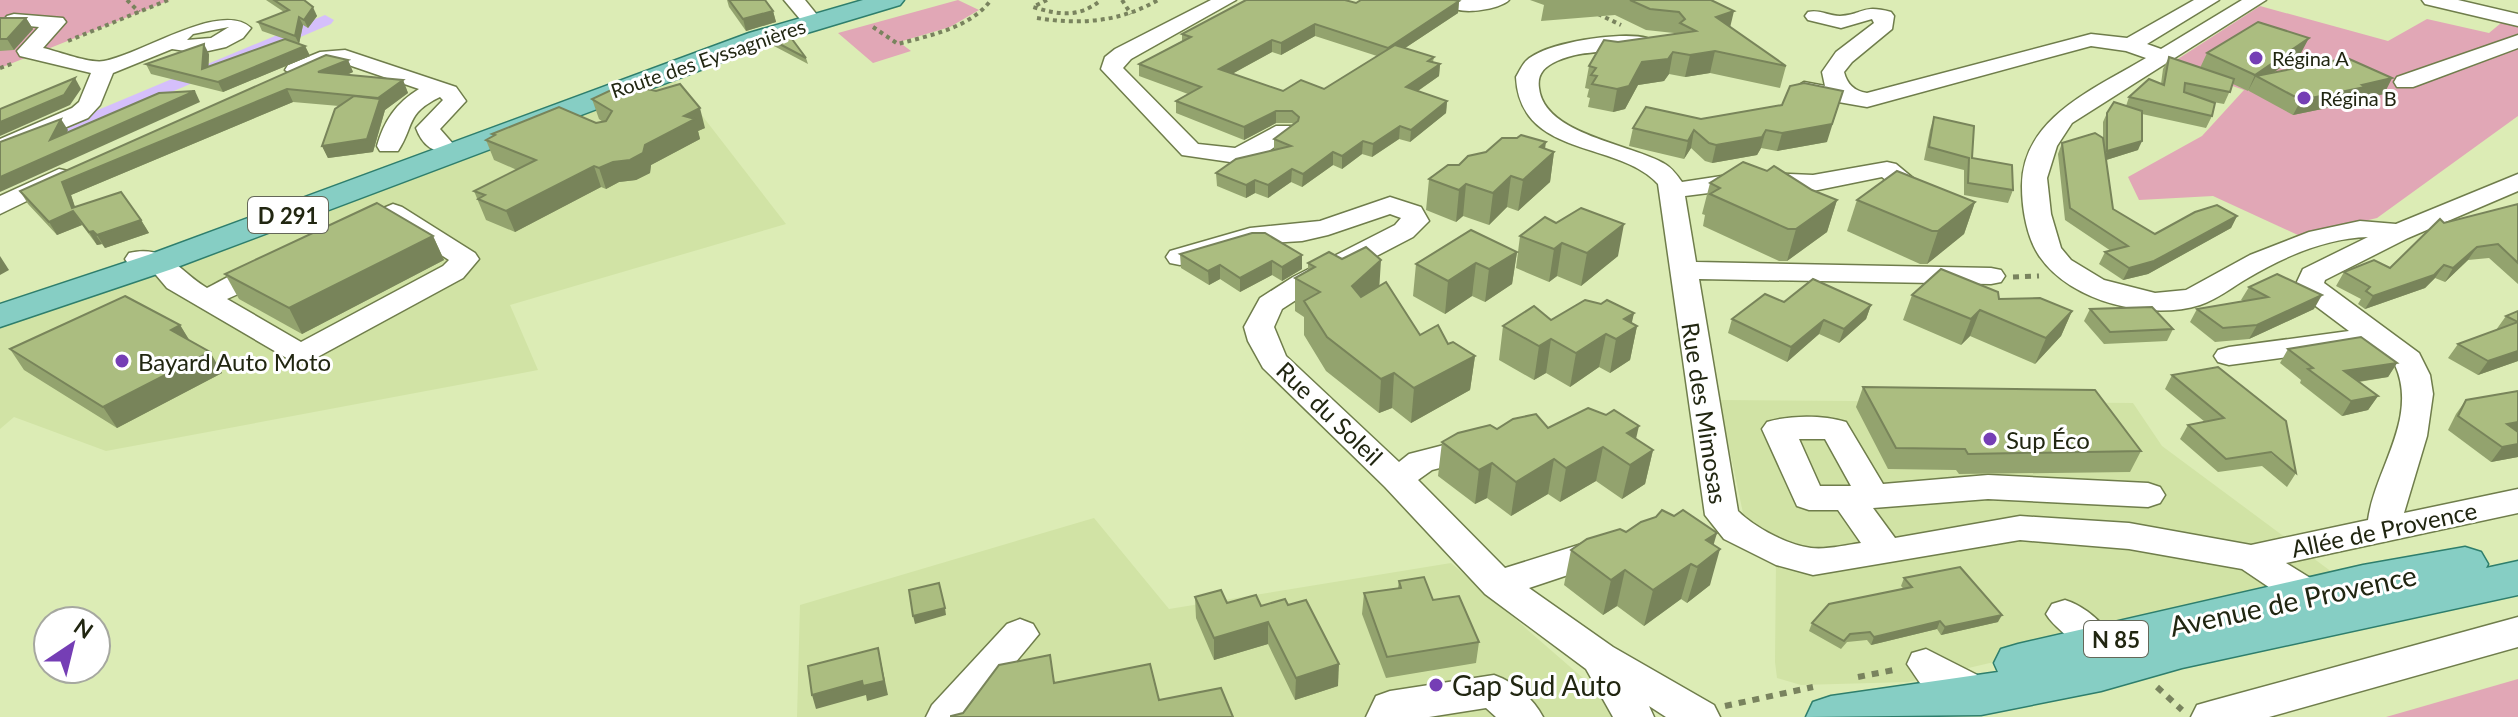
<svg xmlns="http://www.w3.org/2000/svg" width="2518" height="717" viewBox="0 0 2518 717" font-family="Lato,sans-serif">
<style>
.built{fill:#d1e3a5}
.green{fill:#e1a7b6}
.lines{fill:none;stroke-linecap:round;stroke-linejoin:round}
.canal{fill:#d5bffb;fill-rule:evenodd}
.minor-casing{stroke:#6f7d4b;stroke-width:3}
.major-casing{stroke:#2e7e6c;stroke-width:3}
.path-far2{stroke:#79835e;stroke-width:4;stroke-dasharray:4 4;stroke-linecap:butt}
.path-far1{stroke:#79835e;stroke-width:5;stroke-dasharray:6 6;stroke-linecap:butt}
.path{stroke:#79835e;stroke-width:6;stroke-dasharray:7 7;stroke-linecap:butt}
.minor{fill:#fff;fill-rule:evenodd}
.major{fill:#86cec4;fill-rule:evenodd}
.wall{fill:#93a36e;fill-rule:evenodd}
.shaded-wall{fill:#78845a}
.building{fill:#abbd80;stroke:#78845a;stroke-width:2}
.poi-dot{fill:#753eb5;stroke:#fff;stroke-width:3}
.labels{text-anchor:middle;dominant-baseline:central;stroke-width:6;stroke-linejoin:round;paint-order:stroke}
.far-street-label{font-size:20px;fill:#212611;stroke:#fff}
.far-poi-label{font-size:20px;fill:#212611;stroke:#fff;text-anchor:start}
.shield{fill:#fff;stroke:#646758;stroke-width:2}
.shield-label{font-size:22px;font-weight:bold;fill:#212611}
.poi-label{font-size:24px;fill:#212611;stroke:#fff;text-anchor:start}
.street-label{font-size:24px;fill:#212611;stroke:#fff}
.near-street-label{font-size:28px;fill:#212611;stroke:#fff}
.near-poi-label{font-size:28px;fill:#212611;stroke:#fff;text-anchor:start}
</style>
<rect width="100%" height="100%" fill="#dcecb5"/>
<g class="built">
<path d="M673,78L786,224L510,305L538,370L106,451L14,417L0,429V325Z"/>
<path d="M1719,400L2133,403L2162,446L2344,581L1908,682L1801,685L1777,678L1775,662L1776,561L1743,513Z"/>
<path d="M1094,518L1169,609L1451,563L1599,692L1613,717H797L800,605Z"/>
</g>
<g class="green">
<path d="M0,0H170L0,68Z"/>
<path d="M958,0L979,10L950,27L899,42L911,51L873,63L838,33Z"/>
<path d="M2260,6L2388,41L2427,19L2489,33L2501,23L2518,27V116L2377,218L2300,236L2213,196L2139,200L2128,177L2202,136L2244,90L2170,64Z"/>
<path d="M2518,679V717H2386Z"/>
</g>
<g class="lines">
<path class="canal" d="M325,15L334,20L331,24L0,165V151Z"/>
<g class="minor-casing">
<g id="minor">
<path d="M784,0H805L822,21L812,27L805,25Z"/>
<path d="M1211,0H1236L1131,59L1123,68L1198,144L1235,148L1276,126H1292L1296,131L1265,154L1237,163L1182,155L1101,69L1105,57L1115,49Z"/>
<path d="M1454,0H1509C1499,10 1458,16 1448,5Z"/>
<path d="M2194,0H2219L2147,44L2161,49L2242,0H2266L2072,123L2057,146L2047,178L2051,214L2061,248L2071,260L2104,280L2155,293L2186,290L2250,255L2309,232L2360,221L2396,224L2518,174V191L2408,238L2325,280L2324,283L2419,353L2430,375L2433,394L2427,436L2404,513L2518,489V513L2286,563L2320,584L2338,590L2343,600L2338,610L2325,614L2294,604L2242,569L2129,549L2020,540L1813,575L1776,565L1724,539L1705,515L1658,184C1618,140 1520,159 1516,77C1519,72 1522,65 1526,61C1545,42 1622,31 1647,38L1651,42L1647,46C1618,54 1585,48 1557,61C1544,67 1537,74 1539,88C1544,135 1632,144 1665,164C1672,168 1677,175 1682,182L1748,172L1813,175L1887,162L1896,164L1937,198L1933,203C1913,209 1897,189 1882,177L1813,191L1748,188L1685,196L1696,262L1991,268L2001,270L2005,276L2001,282L1991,284L1699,279L1738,511C1754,527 1787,545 1811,548C1826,550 1845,545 1861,543L1838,510H1809L1797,506L1762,429L1767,422C1790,415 1823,415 1846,422L1883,484L1988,475L2148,483L2160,487L2165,495L2160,503L2148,507L1988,499L1873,508L1895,538L2020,516L2129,523L2251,545L2368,520C2375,469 2419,418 2395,365L2369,346L2229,365L2218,362L2214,356L2218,350L2229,347L2349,331L2309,301L2296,284L2303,269L2368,237C2327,238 2283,257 2248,278C2232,287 2218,299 2200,305C2150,321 2071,302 2040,257C2027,239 2022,209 2022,187C2021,118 2096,88 2146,58L2126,51L2091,46L1867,107L1804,96L1793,89L1804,82L1825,86L1822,72L1836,52L1874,23L1872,19L1841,28L1808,20L1805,16L1808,12C1820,9 1828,16 1840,16C1863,15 1861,4 1891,12L1894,16L1892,29L1852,62L1844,72C1847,84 1854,91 1867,93L2091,34L2127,38ZM1799,439H1825L1851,486H1820Z"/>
<path d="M2422,0H2458L2518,14V26L2425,4Z"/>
<path d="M14,14L63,18L66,22L43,48C57,51 90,64 104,61C141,55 221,0 251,28L243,38L226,47L199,53L172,49L113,73L100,105L88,118L0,155V139L72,108L79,102L91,73L20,56L17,51L39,27L7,24L4,20L7,16ZM229,27L211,38L187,40L193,34Z"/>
<path d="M2518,35V48L2413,87H2397L2394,82L2397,77Z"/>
<path d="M345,50L456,87L466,101L440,129L454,145L451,150C433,155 422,144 416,128L443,100L440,97C405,114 415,125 398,151H380L377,146C384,121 396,103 419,89L343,63H332L296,77L285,70L288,65L320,52Z"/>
<path d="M59,169L68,171L71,176L68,181L0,214V196Z"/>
<path d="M1390,197L1421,207L1429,221L1413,237L1313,289L1282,309L1274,327L1286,356L1399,462L1409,454L1479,436L1490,439L1495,447L1490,455L1432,470L1418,480L1505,568L1607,536L1619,540L1625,549L1619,558L1529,588L1613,647L1714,705L1720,717H1666L1649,706L1654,717H1613L1586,669L1485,594L1385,487L1263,368L1248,341L1244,327L1260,298L1293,277L1395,225L1401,218L1390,214L1328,235L1302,241L1252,244L1180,265L1170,263L1166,257L1170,251L1250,228L1320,221Z"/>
<path d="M393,204L402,207L475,253L479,259L463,278L312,360L301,363L290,360L167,288L151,269L129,265L125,259L129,253C167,244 178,271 207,288C227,278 255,259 278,264L282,270L278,276L227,299L301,342L443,266L449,260L392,223L364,236H346L342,230L346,224Z"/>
<path d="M2065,600C2094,609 2130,645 2114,677L2100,681L2086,677C2082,668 2083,658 2079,650C2072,637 2054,628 2046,614L2052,604Z"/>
<path d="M2518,617V647L2269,717H2191L2197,705L2211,701Z"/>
<path d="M1020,619L1033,624L1039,634L970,717H926L932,705L1007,624Z"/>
<path d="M1926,649L1995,684L2001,695L1995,706L1981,711L1920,683L1907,664L1912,653Z"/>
<path d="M1494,675C1514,682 1533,698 1543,717H1496L1486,708L1429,717H1366L1376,696L1390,691Z"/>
</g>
</g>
<g class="major-casing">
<g id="major">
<path d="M863,0H904L900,5L767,45L172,269L0,327V304L148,255L749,33Z"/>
<path d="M2465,547L2481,552L2488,564L2486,568L2518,561V595L2182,668L2101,691L1981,715L1806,717L1813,702L1831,696L1998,672L1994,663L2001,649L2018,644L2363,565Z"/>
</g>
</g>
<g class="path-far2">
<path d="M127,0L139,12"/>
<path d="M1047,0L1033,7C1059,15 1079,18 1101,0"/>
<path d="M1122,0L1131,14"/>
<path d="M1598,14L1621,25"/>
<path d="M1037,18C1080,25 1120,22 1158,0"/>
<path d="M873,27L898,44C931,35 970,28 991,0"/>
<path d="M68,41L168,0"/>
<path d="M0,68L14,63"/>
</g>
<path class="path-far1" d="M2013,277L2039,276"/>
<g class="path">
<path d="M1858,677L1899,669"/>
<path d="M2157,687L2182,710"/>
<path d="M1725,706L1813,687"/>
</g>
<use href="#minor" class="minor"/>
<use href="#major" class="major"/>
</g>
<g class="wall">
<path d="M266,0H304L317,16L308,28L303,25L299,44L305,46L310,56L223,92L151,74L146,64L209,54L208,67L285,39L262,31L258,22L284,12Z"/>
<path d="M727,0H765L773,11L776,22L746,31L729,7Z"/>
<path d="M1530,0H1711L1730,27L1786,66L1780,88L1710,73L1685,77L1669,74L1664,81L1638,85L1625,109L1613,112L1588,107L1590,98L1587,97L1589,89L1585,88L1589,66L1618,42L1676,34L1674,33L1646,30L1615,15L1541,21L1544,5Z"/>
<path d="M1459,1L1458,13L1405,48L1434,57L1433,62L1440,64L1439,76L1418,91L1447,101L1446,113L1410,142L1399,139L1372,157L1362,154L1342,169L1333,165L1302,187L1291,182L1268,198L1255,193L1246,198L1217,186L1216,173L1274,150V139L1293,124L1292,123H1276L1244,140L1176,113V101L1188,94L1139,76V64L1182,41V34L1356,3ZM1315,36L1377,56L1324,89L1283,91L1232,74L1272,52L1281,55Z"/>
<path d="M0,18H26L33,29L14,50L0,51Z"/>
<path d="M772,40L806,58L808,64L774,46Z"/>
<path d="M2207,53H2301L2274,72L2392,78L2384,94L2358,100L2356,102L2293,115L2249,91V90L2248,91L2233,84L2224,104L2213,102L2212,116L2206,128L2142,114L2138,150L2106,160L2113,209L2155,234L2237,216L2231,228L2148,274L2123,280L2099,264L2105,252L2111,251L2065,220L2058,154L2062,143L2103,138V122L2107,113L2126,106L2129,97L2161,84L2163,69L2169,57L2200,68Z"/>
<path d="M348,60L353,72L347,75L403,80L408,93L385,110L373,152L328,158L322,146L339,106L293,102L71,195L75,207L141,220L149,233L105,248L102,244L97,245L82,225L57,235L28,204L20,191Z"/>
<path d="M592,99L705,128L698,131L700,139L651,165L650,173L636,180L619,182L606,189L601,187L515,232L486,220L474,191L517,170L494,160L486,140L493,136L492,134L603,122L599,119Z"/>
<path d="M1782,105L1827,142L1777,151L1761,148L1757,155L1712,163L1705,161L1691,148L1684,159L1629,146L1633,128L1701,119Z"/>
<path d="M1934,117L1972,158L2013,190L2008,203L1964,195V170L1924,160L1930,130Z"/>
<path d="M1545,149L1554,152L1550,182L1518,211L1507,207L1489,225L1463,216L1456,222L1426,210L1429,179L1459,165Z"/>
<path d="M1710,183L1812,190L1837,200L1827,232L1787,261H1779L1703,226L1705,215L1702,214Z"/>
<path d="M1857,200L1975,202L1964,234L1927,264H1920L1847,231Z"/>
<path d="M2518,204V284L2489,258L2468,260L2445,282L2435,278L2425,288L2365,309L2358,304L2361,299L2336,286L2344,272L2390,268L2444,223Z"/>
<path d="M1545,217L1618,256L1581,286L1557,276L1549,282L1516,268L1520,236Z"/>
<path d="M433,236L444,260L302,334L239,299L225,274Z"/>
<path d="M1517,252L1512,284L1485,302L1472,296L1445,314L1413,296L1416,264Z"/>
<path d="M1180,254L1302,255V269L1282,281L1272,275L1240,292L1220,279L1209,285L1181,268Z"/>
<path d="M1308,263L1379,286L1420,335L1448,344L1475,356L1470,390L1411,423L1392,408L1379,413L1326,371L1304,335V317L1295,311V278L1308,271Z"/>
<path d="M2249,287L2314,309L2249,339L2215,342L2190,322L2197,309L2243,301L2241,300Z"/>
<path d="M1912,295L1999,299L2072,311L2061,336L2035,364L1970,336L1961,345L1903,320Z"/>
<path d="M1784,302L1871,305L1866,319L1839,343L1819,334L1787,362L1728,333L1732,319Z"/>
<path d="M2090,309L2173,329L2167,341L2104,344L2084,321Z"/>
<path d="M2518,311V361L2478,375L2448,358L2458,344L2497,330H2496L2506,316Z"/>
<path d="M1634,313L1631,323L1637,326L1630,360L1610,373L1599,367L1570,387L1546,373L1534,380L1499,360L1503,326L1551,320Z"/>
<path d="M180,325L189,340L210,352L222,373L117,428L24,370L10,349Z"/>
<path d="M2288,349L2397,363L2388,377L2359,382L2378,396L2368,410L2342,416L2300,383L2301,380L2280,363Z"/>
<path d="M2172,375L2296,473L2287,487L2262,466L2218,472L2180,439L2188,425L2205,422L2165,389Z"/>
<path d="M1863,387L2141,451L2130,472L1959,474L1956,470L1888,469L1856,407Z"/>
<path d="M2466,400L2518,457L2491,462L2448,430L2456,414Z"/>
<path d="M1497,429L1636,439L1653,450L1645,484L1622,499L1596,481L1560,502L1548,494L1511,516L1487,498L1475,504L1438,476L1442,442Z"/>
<path d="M1656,517L1713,545L1710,585L1687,603L1681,599L1644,626L1617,606L1603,615L1564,585L1571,550L1626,532Z"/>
<path d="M1904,578L1998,622L1941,635L1937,629L1871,645L1867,640L1847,642L1841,649L1809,631L1812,623L1904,589L1901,586Z"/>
<path d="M1399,581L1433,600L1479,642L1476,663L1386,678L1362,614L1364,593L1398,588Z"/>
<path d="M1195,597L1227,603L1261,606L1338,686L1295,700L1268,644L1214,660L1196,618Z"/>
</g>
<g class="shaded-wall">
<path d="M1459,1L1458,13L1387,60L1388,48Z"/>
<path d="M313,7L317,16L308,28L304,20Z"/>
<path d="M773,11L776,22L746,31L743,19Z"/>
<path d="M1734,11L1729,32L1716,17Z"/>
<path d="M299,17L303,25L299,44L295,36Z"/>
<path d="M26,18L33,29L14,50L7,39Z"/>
<path d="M1315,24V36L1281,55V43Z"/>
<path d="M2309,38L2301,53L2263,80L2256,76L2248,91L2255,75Z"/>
<path d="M1272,40V52L1219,81V69Z"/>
<path d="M204,44L209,54L208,79L202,69Z"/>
<path d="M305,46L310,56L223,92L218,82Z"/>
<path d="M1715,51L1710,73L1685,77L1690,55Z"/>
<path d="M1673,52L1669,74L1664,81L1638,85L1625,109L1613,112L1617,89L1642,62Z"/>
<path d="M348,60L353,72L324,84L318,72Z"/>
<path d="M1440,64L1439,76L1406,99V87Z"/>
<path d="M75,78L81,89L70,105L0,136V122Z"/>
<path d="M2392,78L2384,94L2358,100L2356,102L2293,115L2301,100Z"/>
<path d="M403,80L408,93L385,110L373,152L328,158L322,146L378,98Z"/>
<path d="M287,89L293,102L71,195L80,222L72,208L62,182Z"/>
<path d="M195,91L200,102L0,192V177Z"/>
<path d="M1843,91L1827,142L1777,151L1782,133Z"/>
<path d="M1447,101L1446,113L1410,142L1411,130Z"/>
<path d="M700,108L705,128L698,131L700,139L651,165L650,173L636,180L619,182L606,189L599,168L645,145L684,116Z"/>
<path d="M1276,111V123L1244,140V127Z"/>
<path d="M61,119L68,130L57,151L50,140Z"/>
<path d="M1400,126L1399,139L1372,157L1373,144Z"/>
<path d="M1694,130L1691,148L1684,159L1688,141Z"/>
<path d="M1766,130L1761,148L1757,155L1712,163L1716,145Z"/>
<path d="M1363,141L1362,154L1342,169V156Z"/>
<path d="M2142,141L2138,150L2103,161L2107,151Z"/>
<path d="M1546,142L1543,162L1554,152L1550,182L1518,211L1523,180L1540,147Z"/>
<path d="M1333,152V165L1302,187L1303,174Z"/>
<path d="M594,166L601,187L515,232L506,211Z"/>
<path d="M1292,169L1291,182L1268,198V185Z"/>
<path d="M1511,176L1507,207L1489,225L1493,193Z"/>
<path d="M1255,180V193L1246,198V185Z"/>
<path d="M1466,184L1463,216L1456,222L1459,190Z"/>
<path d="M1837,200L1827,232L1787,261L1796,229Z"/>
<path d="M1975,202L1964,234L1927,264L1938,231Z"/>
<path d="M73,211L82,225L57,235L49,222Z"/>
<path d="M2237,216L2231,228L2148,274L2123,280L2129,268Z"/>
<path d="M141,220L149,233L105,248L97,235Z"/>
<path d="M1624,224L1618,256L1581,286L1587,253Z"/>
<path d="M93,231L102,244L97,245L89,232Z"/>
<path d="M433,236L444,260L302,334L289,308Z"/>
<path d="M1562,243L1557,276L1549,282L1554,249Z"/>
<path d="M2477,247L2468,260L2445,282L2453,268Z"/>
<path d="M1517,252L1512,284L1485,302L1489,269Z"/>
<path d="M1302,255V269L1282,281V267Z"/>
<path d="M0,256L9,270L0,275Z"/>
<path d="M1381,260L1379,292L1350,319L1352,286Z"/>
<path d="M1272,261V275L1240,292V278Z"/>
<path d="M1476,263L1472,296L1445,314L1448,281Z"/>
<path d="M1220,265V279L1209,285L1208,271Z"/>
<path d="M2444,265L2435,278L2425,288L2365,309L2373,296Z"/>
<path d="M2322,295L2314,309L2249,339L2257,325Z"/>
<path d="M1871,305L1866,319L1839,343L1844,329Z"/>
<path d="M1980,310L1970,336L1961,345L1971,319Z"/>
<path d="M2072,311L2061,336L2035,364L2046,338Z"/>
<path d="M1634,313L1630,331L1637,326L1630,360L1610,373L1616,339L1624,319Z"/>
<path d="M1824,320L1819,334L1787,362L1791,347Z"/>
<path d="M180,325L193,346L171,330Z"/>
<path d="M1606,334L1599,367L1570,387L1576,353Z"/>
<path d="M1551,339L1546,373L1534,380L1539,346Z"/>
<path d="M2518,351V361L2478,375L2488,361Z"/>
<path d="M210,352L222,373L117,428L103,407Z"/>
<path d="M1475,356L1470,390L1411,423L1414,388Z"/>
<path d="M2397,363L2388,377L2335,385L2344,371Z"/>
<path d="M1394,373L1392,408L1379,413L1381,379Z"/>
<path d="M2378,396L2368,410L2342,416L2351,401Z"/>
<path d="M2518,422V434L2507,424Z"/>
<path d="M1639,426L1631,460L1627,433Z"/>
<path d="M2518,444V457L2491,462L2502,447Z"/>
<path d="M1603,447L1596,481L1560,502L1566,468Z"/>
<path d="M1653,450L1645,484L1622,499L1630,465Z"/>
<path d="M1554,459L1548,494L1511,516L1516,482Z"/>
<path d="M1492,463L1487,498L1475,504L1479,470Z"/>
<path d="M1717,533L1710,557L1720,549L1710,585L1687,603L1706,540Z"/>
<path d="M1691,564L1681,599L1644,626L1653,590Z"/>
<path d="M1625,570L1617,606L1603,615L1611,580Z"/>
<path d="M945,608L946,615L915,624L913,616Z"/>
<path d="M2002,615L1998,622L1941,635L1945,627Z"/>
<path d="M1940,621L1937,629L1871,645L1874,637Z"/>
<path d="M1268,622V644L1214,660V638Z"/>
<path d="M878,648L888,695L867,701L866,695L816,709L812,695Z"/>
<path d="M1339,664L1338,686L1295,700L1296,678Z"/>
</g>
<g class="building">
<path d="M274,0H304L313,7L304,20L299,17L295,36L258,22L289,10Z"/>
<path d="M729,0H765L773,11L743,19Z"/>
<path d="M1246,0H1345L1356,3L1361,0H1454L1459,1L1388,48L1315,24L1281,43L1272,40L1219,69L1283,91L1301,80L1324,89L1395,45L1434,57L1428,61L1440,64L1406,87L1447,101L1411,130L1400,126L1373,144L1363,141L1342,156L1333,152L1303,174L1292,169L1268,185L1255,180L1246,185L1216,173L1236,159L1291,146L1274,139L1298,121L1299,117L1292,111H1276L1244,127L1176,101L1201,87L1139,64L1191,37L1182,34Z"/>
<path d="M1630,0H1711L1734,11L1716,17L1786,66L1715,51L1690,55L1673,52L1668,59L1642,62L1629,86L1617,89L1592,84L1597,76L1591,75L1596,68L1589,66L1604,40L1618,42L1696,31L1680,23L1685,19L1679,12L1650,9Z"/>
<path d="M0,18H26L7,39H0Z"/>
<path d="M2258,22L2309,38L2255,75L2207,53Z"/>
<path d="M789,35L806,58L772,40Z"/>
<path d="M285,39L305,46L218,82L146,64L204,44L202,69Z"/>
<path d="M326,55L348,60L318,72L403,80L378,98L287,89L62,182L72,208L121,192L141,220L97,235L93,231L89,232L73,211L49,222L20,191Z"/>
<path d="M2169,57L2234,79L2230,92L2185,83L2184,92L2215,103L2212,116L2129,97L2149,79L2164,85Z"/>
<path d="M2347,58L2392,78L2362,85L2365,87L2301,100L2256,76Z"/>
<path d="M75,78L64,95L0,122V109Z"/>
<path d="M1804,83L1843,91L1832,124L1782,133L1766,130L1762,137L1716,145L1709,143L1694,130L1688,141L1633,128L1646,107L1701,119L1782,105L1790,86Z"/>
<path d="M624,84L656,91L680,84L700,108L684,116L695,119L645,145L643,153L630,160L613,162L599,168L594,166L506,211L478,199L485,195L474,191L536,160L486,140L495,135L492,134L559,107L596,123L606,121L612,111L592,99Z"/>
<path d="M195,91L0,177V142L61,119L50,140L159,93Z"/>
<path d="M354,96L380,99L367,139L322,146L335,109Z"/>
<path d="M2114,102L2142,111V141L2107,151V113Z"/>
<path d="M1934,117L1974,126L1972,158L2012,165L2013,190L1968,183L1969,158L1929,147Z"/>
<path d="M2095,133L2103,138L2113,209L2155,234L2195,212L2217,205L2237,216L2154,261L2129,268L2105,252L2128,246L2070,208L2062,143Z"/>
<path d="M1521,135L1546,142L1540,147L1554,152L1523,180L1511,176L1493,193L1466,184L1459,190L1429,179L1448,165H1459L1468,156L1486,152L1502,138H1517Z"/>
<path d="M1743,162L1767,171L1774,166L1812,190L1837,200L1796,229H1788L1710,194L1720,188L1710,183Z"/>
<path d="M1897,171L1975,202L1938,231H1932L1857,200Z"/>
<path d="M377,203L433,236L289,308L225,274Z"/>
<path d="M2518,204V263L2498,244L2477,247L2453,268L2444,265L2434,275L2373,296L2366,291L2370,287L2344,272L2374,260L2390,268L2440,219L2444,223Z"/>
<path d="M1581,208L1624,224L1587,253L1562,243L1554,249L1520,236L1545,217L1556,223Z"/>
<path d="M1471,230L1517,252L1489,269L1476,263L1448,281L1416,264Z"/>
<path d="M1252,233H1265L1302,255L1282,267L1272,261L1240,278L1220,265L1208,271L1180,254Z"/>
<path d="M1366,247L1381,260L1352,286L1361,297L1386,282L1420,335L1438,325L1448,344L1453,342L1475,356L1414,388L1394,373L1381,379L1327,337L1304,301L1320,292L1295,278L1315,267L1308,263L1329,252L1342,259Z"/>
<path d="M1941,269L1998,292L1999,299L2040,298L2072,311L2046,338L1980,310L1971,319L1912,295Z"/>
<path d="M2277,274L2322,295L2257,325L2223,328L2197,309L2268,297L2249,287Z"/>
<path d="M1813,279L1871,305L1844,329L1824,320L1791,347L1732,319L1765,294L1784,302Z"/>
<path d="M125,296L180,325L171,330L210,352L103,407L10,349Z"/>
<path d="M1585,300L1601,304L1607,300L1634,313L1624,319L1637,326L1616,339L1606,334L1576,353L1551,339L1539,346L1503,326L1534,306L1551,320Z"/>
<path d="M2152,307L2173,329L2110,332L2090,309Z"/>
<path d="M2518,311V322L2506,316Z"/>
<path d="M2518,322V351L2488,361L2458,344Z"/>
<path d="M2361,337L2397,363L2344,371L2378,396L2351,401L2308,369L2313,368L2288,349Z"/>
<path d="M2218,367L2286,421L2296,473L2271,452L2226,459L2188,425L2224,418L2172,375Z"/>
<path d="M1863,387L2095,390L2141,451L1968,454L1965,449L1896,448Z"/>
<path d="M2518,391V422L2507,424L2518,432V444L2502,447L2458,416L2466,400Z"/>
<path d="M1588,408L1606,415L1614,410L1639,426L1627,433L1653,450L1630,465L1603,447L1566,468L1554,459L1516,482L1492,463L1479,470L1442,442L1458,433L1490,425L1497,429L1513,419L1536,414L1548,428Z"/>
<path d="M1662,510L1674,516L1683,510L1717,533L1706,540L1720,549L1697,567L1691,564L1653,590L1625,570L1611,580L1571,550L1587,539L1620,529L1626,532L1641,522L1656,517Z"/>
<path d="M1960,567L2002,615L1945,627L1940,621L1874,637L1870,632L1850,634L1844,641L1812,623L1829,604L1912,587L1904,578Z"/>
<path d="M1424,577L1433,600L1459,596L1479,642L1387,657L1364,593L1401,588L1399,581Z"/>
<path d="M939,583L945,608L913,616L909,590Z"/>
<path d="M1221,590L1227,603L1256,595L1261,606L1285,599L1288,605L1306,600L1339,664L1296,678L1268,622L1214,638L1195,597Z"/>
<path d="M878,648L884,681L863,686L862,681L812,695L808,666Z"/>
<path d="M1050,655L1054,683L1150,664L1159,700L1221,688L1233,717H951V716L963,713L999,665Z"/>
</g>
<g class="poi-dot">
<circle cx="2256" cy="58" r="8"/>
<circle cx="2304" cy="98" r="8"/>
<circle cx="122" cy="361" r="8"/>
<circle cx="1990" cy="439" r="8"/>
<circle cx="1436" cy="685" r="8"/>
</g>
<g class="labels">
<g class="far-street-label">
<text transform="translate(708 58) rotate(-19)">Route des Eyssagnières</text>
</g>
<g class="far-poi-label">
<text x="2272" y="58">Régina A</text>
<text x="2320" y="98">Régina B</text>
</g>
<g class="shield">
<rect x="248" y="197" width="80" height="36" rx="6"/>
<rect x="2084" y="621" width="64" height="36" rx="6"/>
</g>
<g class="shield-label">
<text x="288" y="215">D 291</text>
<text x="2116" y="639">N 85</text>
</g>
<g class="poi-label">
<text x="138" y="361">Bayard Auto Moto</text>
<text x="2006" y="439">Sup Éco</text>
</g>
<g class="street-label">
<text transform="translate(1330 413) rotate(44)">Rue du Soleil</text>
<text transform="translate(1705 413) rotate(81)">Rue des Mimosas</text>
<text transform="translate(2384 529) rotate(-12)">Allée de Provence</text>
</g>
<g class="near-street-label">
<text transform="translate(2293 600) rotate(-12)">Avenue de Provence</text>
</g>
<g class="near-poi-label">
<text x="1452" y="685">Gap Sud Auto</text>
</g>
</g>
<g transform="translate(72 645) rotate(35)"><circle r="38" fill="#ffffff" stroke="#a6a8a0" stroke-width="2"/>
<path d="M0-6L14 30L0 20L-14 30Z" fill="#753eb5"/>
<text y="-12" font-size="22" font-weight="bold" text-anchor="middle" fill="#212611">N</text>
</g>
</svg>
